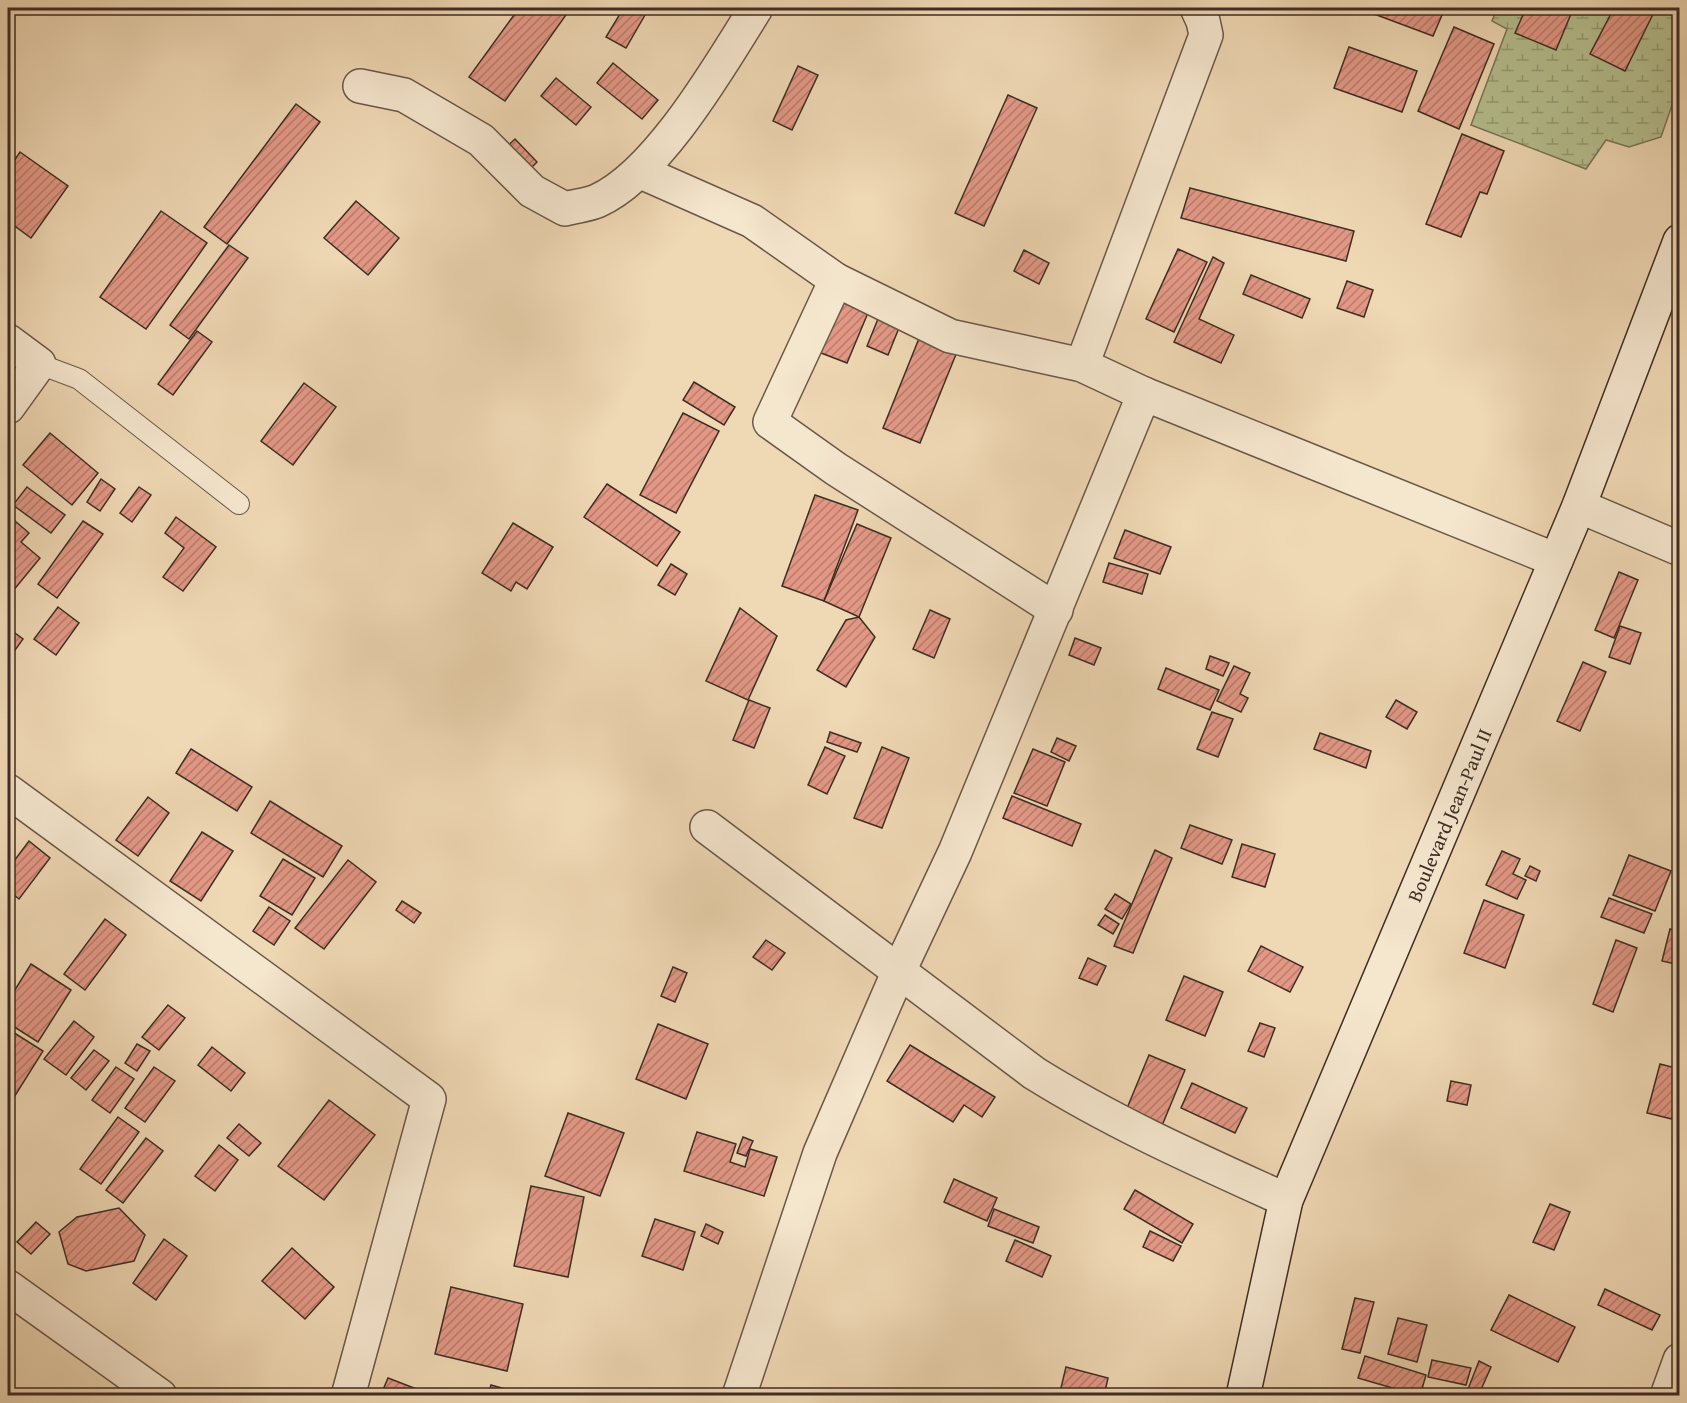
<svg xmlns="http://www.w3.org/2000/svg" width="1687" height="1403" viewBox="0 0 1687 1403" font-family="'Gentium Book Plus',serif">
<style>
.wetland{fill:url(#wetland-marsh);stroke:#7a765a;stroke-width:1.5}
.building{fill:url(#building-hatch);stroke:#3e2d24;stroke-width:1.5}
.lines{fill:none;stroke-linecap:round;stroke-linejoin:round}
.lane-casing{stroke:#6a5848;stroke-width:22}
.street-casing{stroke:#6a5848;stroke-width:36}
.secondary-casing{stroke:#3e2d24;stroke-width:36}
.lane{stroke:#f5e6ce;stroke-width:20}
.street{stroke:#f5e6ce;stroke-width:33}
.secondary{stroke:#f5e6ce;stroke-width:33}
.labels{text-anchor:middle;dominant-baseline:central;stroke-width:4.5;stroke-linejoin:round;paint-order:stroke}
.street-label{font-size:20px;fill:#3e2d24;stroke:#f5e6ce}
</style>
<defs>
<pattern id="wetland-marsh" width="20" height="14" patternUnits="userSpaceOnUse" patternTransform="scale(1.5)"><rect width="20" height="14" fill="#b6bf8f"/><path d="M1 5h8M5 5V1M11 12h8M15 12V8" fill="none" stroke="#959c75"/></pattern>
<pattern id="building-hatch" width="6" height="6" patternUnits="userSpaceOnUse" patternTransform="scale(1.5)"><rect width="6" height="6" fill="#e39886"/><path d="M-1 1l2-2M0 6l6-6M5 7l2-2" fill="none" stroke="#b97c6d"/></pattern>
</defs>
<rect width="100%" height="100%" fill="#efd8b4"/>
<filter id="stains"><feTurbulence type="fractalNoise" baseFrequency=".00333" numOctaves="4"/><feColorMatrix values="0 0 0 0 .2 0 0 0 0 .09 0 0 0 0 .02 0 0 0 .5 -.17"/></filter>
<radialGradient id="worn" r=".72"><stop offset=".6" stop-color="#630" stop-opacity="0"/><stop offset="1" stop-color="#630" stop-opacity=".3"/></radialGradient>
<path class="wetland" d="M1497,8H1679V85L1661,137L1629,147L1606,140L1586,169L1471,125L1507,29L1492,21Z"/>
<g class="building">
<path d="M519,8H561L568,12L505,101L469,77Z"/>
<path d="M611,8H649L626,48L606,37L620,14Z"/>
<path d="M1358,8H1445L1433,36Z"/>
<path d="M1526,8H1555L1571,14L1556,50L1515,33Z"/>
<path d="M1614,8H1656L1625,71L1590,54Z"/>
<path d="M1454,27L1494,44L1459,129L1418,111Z"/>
<path d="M1349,47L1417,71L1402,112L1334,88Z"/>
<path d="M613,63L658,100L642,119L597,83Z"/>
<path d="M798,66L818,75L792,130L773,121Z"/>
<path d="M556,78L591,107L576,125L541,96Z"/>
<path d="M1008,95L1037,108L984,226L955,213Z"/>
<path d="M296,104L320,122L227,244L204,227Z"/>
<path d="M1462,134L1504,151L1487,194L1480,192L1461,237L1426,224Z"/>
<path d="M515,139L537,162L522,177L499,154Z"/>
<path d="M20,152L68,186L31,238L8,221V170Z"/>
<path d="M1190,188L1354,231L1346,261L1181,218Z"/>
<path d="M356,201L399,238L368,275L324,238Z"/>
<path d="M161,211L207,243L146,329L100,297Z"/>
<path d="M229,245L248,258L189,339L170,325Z"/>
<path d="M1178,249L1207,262L1174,332L1146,319Z"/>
<path d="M1024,250L1049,263L1039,284L1014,271Z"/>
<path d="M1213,257L1224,263L1199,319L1234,335L1221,363L1174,342Z"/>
<path d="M1251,275L1310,299L1302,318L1243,294Z"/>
<path d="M1347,281L1373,290L1364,317L1337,308Z"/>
<path d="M839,295L870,308L847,363L816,351Z"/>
<path d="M880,314L901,323L888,355L867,346Z"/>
<path d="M197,331L212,342L173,395L158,384Z"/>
<path d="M922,331L959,347L920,443L883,428Z"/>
<path d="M694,382L735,407L724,425L683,400Z"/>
<path d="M304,383L336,407L293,465L261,441Z"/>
<path d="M683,413L719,431L676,513L640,495Z"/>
<path d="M50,433L98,473L72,505L23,465Z"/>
<path d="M101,479L115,489L100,511L87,502Z"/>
<path d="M607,484L680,532L657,566L584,517Z"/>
<path d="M27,487L65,515L51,533L13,505Z"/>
<path d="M139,487L151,495L132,522L120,513Z"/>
<path d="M815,495L858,510L824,601L782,586Z"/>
<path d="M8,515L29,533L21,542L40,558L8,597Z"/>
<path d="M176,517L216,547L183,591L163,577L184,548L165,533Z"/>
<path d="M83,521L103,534L57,598L38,584Z"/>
<path d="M513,523L553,547L527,589L516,582L511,591L482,573Z"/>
<path d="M857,524L891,538L859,617L824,601Z"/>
<path d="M1125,530L1171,547L1160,574L1114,558Z"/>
<path d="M1109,563L1148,574L1142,594L1103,582Z"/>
<path d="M671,564L687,574L675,595L658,585Z"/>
<path d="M1619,572L1638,580L1614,638L1595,630Z"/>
<path d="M58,607L79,623L56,655L34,639Z"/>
<path d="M740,608L777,636L748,700L706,681Z"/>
<path d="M930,610L950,619L934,658L913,649Z"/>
<path d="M859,617L875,637L846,687L817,670L846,620Z"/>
<path d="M1620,626L1641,633L1630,664L1609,657Z"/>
<path d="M8,628L23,639L8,660Z"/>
<path d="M1075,638L1101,648L1094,665L1069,655Z"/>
<path d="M1210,656L1229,663L1223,676L1206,669Z"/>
<path d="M1583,662L1606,672L1580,731L1557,721Z"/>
<path d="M1234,666L1250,673L1240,694L1248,698L1241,712L1217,701Z"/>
<path d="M1166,668L1219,690L1210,710L1158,689Z"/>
<path d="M749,700L770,708L754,748L733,740Z"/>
<path d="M1396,700L1417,712L1407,729L1386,717Z"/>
<path d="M1212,712L1233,719L1218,757L1197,749Z"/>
<path d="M830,732L861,743L857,752L827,742Z"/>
<path d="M1320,733L1371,751L1366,768L1314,749Z"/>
<path d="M1057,738L1076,746L1069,761L1051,752Z"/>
<path d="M825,747L845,756L827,794L808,785Z"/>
<path d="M882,747L909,758L882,828L854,818Z"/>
<path d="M191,749L252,787L237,811L176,773Z"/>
<path d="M1033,749L1065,762L1047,806L1014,793Z"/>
<path d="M1012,796L1081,824L1072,846L1003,818Z"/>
<path d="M148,797L169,813L138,856L116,840Z"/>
<path d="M270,801L342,846L323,877L251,833Z"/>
<path d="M1190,825L1232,840L1222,864L1181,848Z"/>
<path d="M202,832L233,851L201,901L170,881Z"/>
<path d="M8,838L14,843L8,851Z"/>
<path d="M29,841L50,858L19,899L8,890V869Z"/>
<path d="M1242,844L1275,854L1265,887L1232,877Z"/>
<path d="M1155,850L1172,858L1133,953L1114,946Z"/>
<path d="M1502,851L1520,859L1513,874L1526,880L1517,899L1486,885Z"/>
<path d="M1629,855L1671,871L1655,911L1613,895Z"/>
<path d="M283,859L315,878L292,915L260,896Z"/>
<path d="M348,860L376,882L324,949L295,928Z"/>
<path d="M1530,866L1540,871L1536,881L1525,876Z"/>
<path d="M1115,894L1131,904L1122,919L1105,909Z"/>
<path d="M1609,898L1652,914L1644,933L1601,917Z"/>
<path d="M1484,900L1524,915L1505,968L1464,953Z"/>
<path d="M402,901L421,913L414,923L396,910Z"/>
<path d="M269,907L290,921L274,945L253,931Z"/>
<path d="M1105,915L1119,924L1113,934L1098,925Z"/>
<path d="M105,919L126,935L85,990L64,974Z"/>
<path d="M1670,929L1680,931V965L1662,961Z"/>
<path d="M766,940L785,953L772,970L753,957Z"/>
<path d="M1616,940L1637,948L1613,1012L1593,1004Z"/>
<path d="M1261,946L1303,967L1290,992L1248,971Z"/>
<path d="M1088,958L1106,966L1097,985L1079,978Z"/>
<path d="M31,964L71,990L38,1042L8,1023V1001Z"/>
<path d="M673,967L687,973L675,1002L661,996Z"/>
<path d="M1184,976L1223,992L1205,1036L1166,1020Z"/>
<path d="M168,1005L185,1018L159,1050L142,1037Z"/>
<path d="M74,1021L94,1037L66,1075L44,1059Z"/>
<path d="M1260,1023L1275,1028L1264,1057L1248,1051Z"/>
<path d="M658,1024L708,1044L686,1099L636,1079Z"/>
<path d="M8,1029L43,1051L8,1107Z"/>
<path d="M137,1044L150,1051L137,1071L125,1063Z"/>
<path d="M910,1045L995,1097L982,1117L964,1105L953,1122L887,1081Z"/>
<path d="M212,1047L245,1073L231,1091L198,1065Z"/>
<path d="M94,1050L109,1061L86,1090L71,1078Z"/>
<path d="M1149,1055L1185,1070L1161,1128L1125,1113Z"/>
<path d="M1660,1064L1680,1069V1090L1672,1119L1647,1113Z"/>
<path d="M116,1067L134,1079L110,1113L92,1100Z"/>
<path d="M154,1067L175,1081L145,1122L125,1108Z"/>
<path d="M1451,1081L1471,1085L1467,1105L1447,1101Z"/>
<path d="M1192,1083L1247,1108L1235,1133L1181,1108Z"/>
<path d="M329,1100L375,1135L324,1200L278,1166Z"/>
<path d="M568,1113L624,1133L600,1196L545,1176Z"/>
<path d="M118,1117L139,1132L101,1184L80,1169Z"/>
<path d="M239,1124L261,1143L249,1156L227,1138Z"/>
<path d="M697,1132L736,1144L730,1162L745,1167L750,1149L777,1157L764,1196L684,1171Z"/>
<path d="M743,1137L753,1141L746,1156L737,1153Z"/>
<path d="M146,1138L163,1151L123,1203L106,1190Z"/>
<path d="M219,1145L238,1160L215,1191L195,1176Z"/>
<path d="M954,1179L997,1198L987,1221L944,1202Z"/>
<path d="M531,1186L584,1197L568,1277L514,1266Z"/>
<path d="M1135,1190L1193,1224L1182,1243L1124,1209Z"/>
<path d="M1550,1204L1570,1212L1554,1250L1533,1242Z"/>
<path d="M119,1208L145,1235L134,1261L86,1271L68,1264L59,1232L77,1217Z"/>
<path d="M994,1209L1039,1227L1033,1243L988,1226Z"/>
<path d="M655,1219L695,1232L683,1270L642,1256Z"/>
<path d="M36,1222L50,1234L31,1254L17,1242Z"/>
<path d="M706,1224L723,1232L718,1244L701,1236Z"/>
<path d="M1150,1231L1181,1246L1173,1261L1143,1247Z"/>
<path d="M164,1239L187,1256L156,1300L133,1283Z"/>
<path d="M1015,1240L1051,1256L1042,1277L1006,1261Z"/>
<path d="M292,1248L334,1287L305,1319L262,1281Z"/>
<path d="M451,1287L523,1304L507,1371L435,1354Z"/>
<path d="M1605,1289L1660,1315L1652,1330L1598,1305Z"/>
<path d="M1509,1295L1575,1327L1558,1362L1491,1330Z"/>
<path d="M1355,1298L1374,1302L1360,1353L1342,1349Z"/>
<path d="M1398,1318L1427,1325L1417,1362L1388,1354Z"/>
<path d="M1365,1356L1426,1375L1420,1396L1358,1378Z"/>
<path d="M1432,1360L1471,1368L1466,1385L1428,1377Z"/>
<path d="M1479,1361L1491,1367L1479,1394L1468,1389Z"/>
<path d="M1066,1367L1108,1378L1104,1396H1059Z"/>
<path d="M388,1378L427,1393V1396H391L382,1392Z"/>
<path d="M491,1385L530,1396H488Z"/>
<path d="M45,1390L54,1396H41Z"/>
</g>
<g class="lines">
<g class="lane-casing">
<path id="lane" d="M39,364L79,379L239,504"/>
</g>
<g class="street-casing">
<g id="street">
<path d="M360,86L404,95L481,140L532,191L565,209C575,206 588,205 597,201C658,174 721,64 756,8"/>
<path d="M641,172L752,221L836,280L950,336L1082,365L1144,394L1556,560"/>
<path d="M836,280L770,422L836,469L1056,610"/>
<path d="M8,341L39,364L8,407"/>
<path d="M1082,365L1206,35L1203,21L1197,8"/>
<path d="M1579,506L1680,549"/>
<path d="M8,791L429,1099L348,1396"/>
<path d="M707,827L1034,1073C1114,1123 1200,1161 1286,1200"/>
<path d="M8,1287L160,1396"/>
<path d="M739,1396L820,1153L898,973L955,852L1144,394"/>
<path d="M1667,1396L1680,1360"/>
</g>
</g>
<g class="secondary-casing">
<path id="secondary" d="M1243,1396L1286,1200L1579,506L1680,241"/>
</g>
<use href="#lane" class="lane"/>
<use href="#street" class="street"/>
<use href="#secondary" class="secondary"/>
</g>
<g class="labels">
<g class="street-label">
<text transform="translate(1449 815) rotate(-67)">Boulevard Jean-Paul II</text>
</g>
</g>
<rect width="1687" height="1403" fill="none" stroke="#efd8b4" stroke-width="30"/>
<rect x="9" y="9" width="1669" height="1385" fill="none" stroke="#3e2d24" stroke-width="3"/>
<rect x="15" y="15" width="1657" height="1373" fill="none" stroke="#3e2d24" stroke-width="1.5"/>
<rect width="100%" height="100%" filter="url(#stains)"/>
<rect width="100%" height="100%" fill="url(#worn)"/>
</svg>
